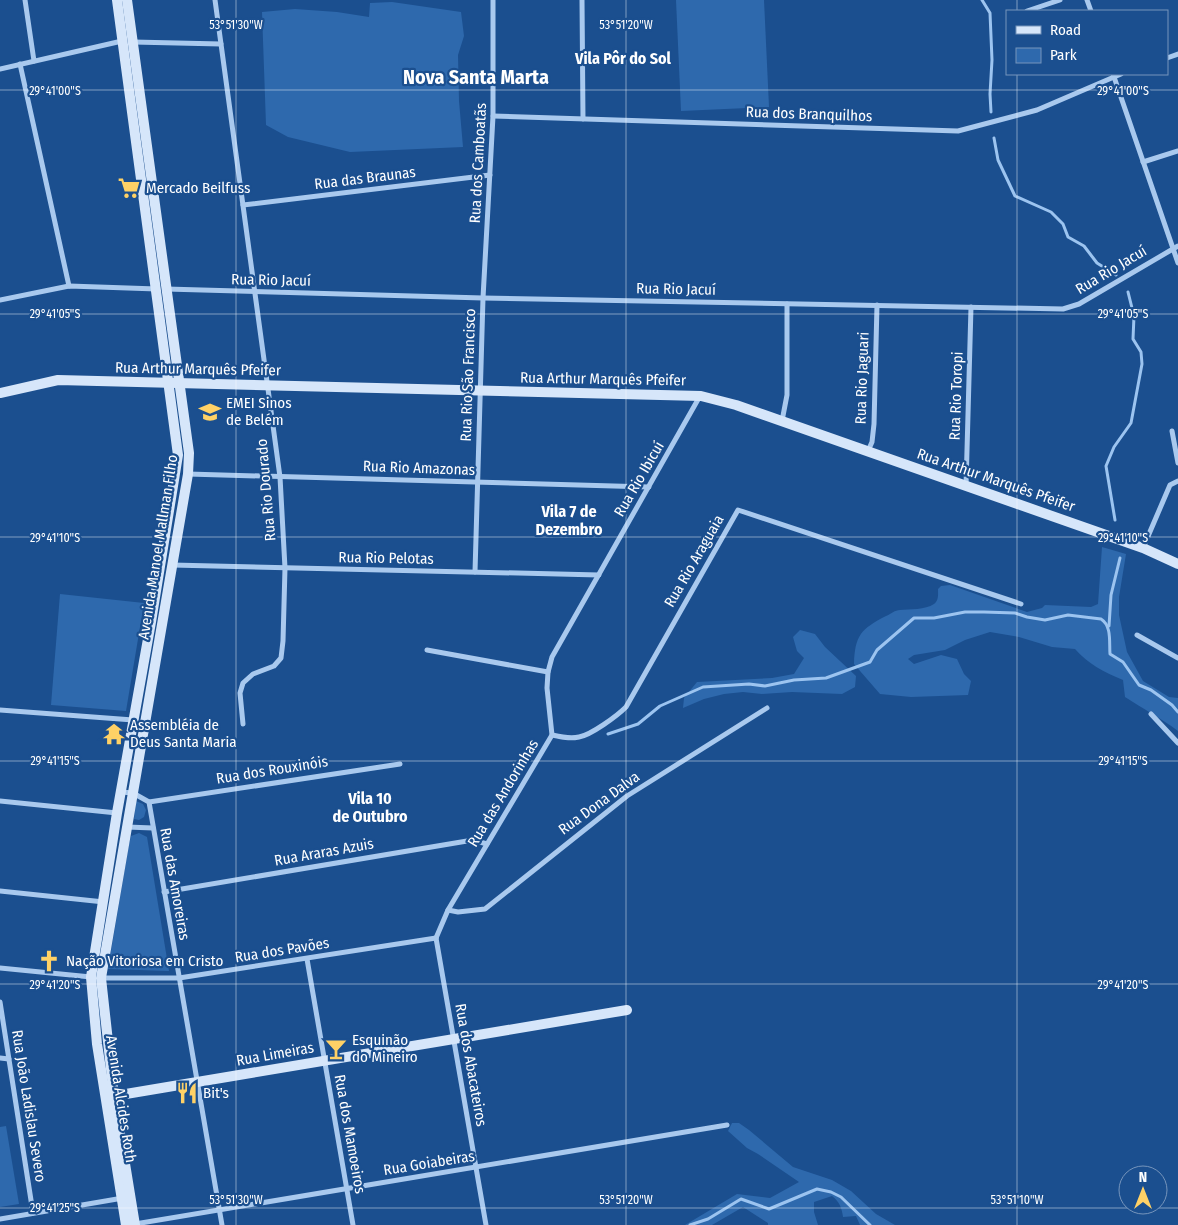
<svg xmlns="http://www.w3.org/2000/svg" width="1178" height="1225" viewBox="0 0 1178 1225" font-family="'Fira Sans Condensed',sans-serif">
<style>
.green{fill:#2e69ad}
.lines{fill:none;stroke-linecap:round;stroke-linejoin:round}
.stream{stroke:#9cc4f0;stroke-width:3}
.street{stroke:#a9c9ee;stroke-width:5}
.secondary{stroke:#d6e6fa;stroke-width:10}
.ticks{fill:none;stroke:#fff;stroke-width:1;stroke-opacity:0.45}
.labels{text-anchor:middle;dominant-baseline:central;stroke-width:4.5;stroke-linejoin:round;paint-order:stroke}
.street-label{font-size:15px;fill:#fff;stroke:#1b4f8f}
.poi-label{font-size:15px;fill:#fff;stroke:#1b4f8f;text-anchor:start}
.neighbourhood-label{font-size:16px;font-weight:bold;fill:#fff;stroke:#1b4f8f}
.district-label{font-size:20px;font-weight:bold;fill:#fff;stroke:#1b4f8f}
.ticks-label{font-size:12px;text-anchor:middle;fill:#fff;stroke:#1b4f8f;stroke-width:4.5;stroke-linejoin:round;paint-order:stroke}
</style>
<rect width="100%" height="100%" fill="#1b4f8f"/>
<g class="green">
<path d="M676,0H764L769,107L681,111Z"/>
<path d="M392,2L461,12L464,36L458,55L459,101L463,147L350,152L288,137L266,125L262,12L295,9L337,12L369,17L370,3Z"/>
<path d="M1102,547L1126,554L1119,597V615L1127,652L1143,681L1169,697L1178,698V731C1161,718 1143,709 1125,697L1123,680C1104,672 1088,664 1075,649L1052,647L1019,637L990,632L965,640L945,650L914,655L908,659L914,664L941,655L957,659L964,674L971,681L968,695L911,697L880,694L854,664C855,635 861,629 886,616C891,614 895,610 900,610C910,609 925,610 934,604C939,600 938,594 938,589L941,586L950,585L1027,612L1042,608L1045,605L1091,607L1098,604Z"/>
<path d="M60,594L144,603L126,711L51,705Z"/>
<path d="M800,630L815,634L825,647L856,676L855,687L842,694L792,692L762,694L743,692L724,694L704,699L683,708L684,698L697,682L772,678L794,674L804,658L797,651L793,637Z"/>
<path d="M136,801L143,804L146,810L144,817L139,820L134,819Z"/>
<path d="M139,833L147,837L169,971L108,969L129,844L131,836Z"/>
<path d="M732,1123H739L749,1130L793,1167L832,1180L851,1191L876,1214L895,1225H860L856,1216L843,1217C842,1208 839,1201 832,1196L814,1202V1212L818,1225H768V1223L743,1207L712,1225H685L737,1194L770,1198L799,1182L758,1154L747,1148L728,1131Z"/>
<path d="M6,1126L19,1204L0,1207V1127Z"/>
</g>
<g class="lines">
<g class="stream">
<path d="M982,0L990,13L992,60L990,94L991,112"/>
<path d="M994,138L998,160L1015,196L1051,212L1063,224L1068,237L1084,246L1097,263L1116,275"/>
<path d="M1115,520L1106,466L1114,447L1131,423L1142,364L1141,352L1133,339L1134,316L1128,292"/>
<path d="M1109,626L1111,595L1120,558"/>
<path d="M608,734L638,724L660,706L703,687L749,684L765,686L794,680L826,678L870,662L877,650L914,618H934L965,612H984L1015,613L1027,617L1045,620L1068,615L1101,619C1112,626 1109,642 1110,654L1123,662L1139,685L1151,690L1172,705L1178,712"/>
<path d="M690,1225L708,1219L741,1199L769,1209L817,1189L831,1192L841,1197L870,1225"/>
</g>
<g class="street">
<path d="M25,0L34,61"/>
<path d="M215,0L280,477L285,568L283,641L281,658L274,666L253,674L243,683L240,693L243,724"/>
<path d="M582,0L583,119"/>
<path d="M1087,0L1091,11"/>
<path d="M1027,11L1060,0"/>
<path d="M133,42L221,44"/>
<path d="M1167,58L1178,54"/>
<path d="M20,64L69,286"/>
<path d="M0,69L122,41"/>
<path d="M1113,74L1178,263"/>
<path d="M493,116L958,131L1037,110L1121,74"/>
<path d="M1143,162L1178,151"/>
<path d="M243,205L490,175"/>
<path d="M166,289L483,298L1063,309L1079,304L1178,246"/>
<path d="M0,300L69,286L157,289"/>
<path d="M782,421L787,395V304"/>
<path d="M1172,431L1178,463"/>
<path d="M868,451L872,442L874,424L877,305"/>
<path d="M188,474L649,487"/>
<path d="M966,486L971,307"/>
<path d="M1143,548L1170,485L1178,481"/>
<path d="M172,565L599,575"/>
<path d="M475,572L483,298L493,116V0"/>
<path d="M1137,635L1178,658"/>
<path d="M427,650L548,672"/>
<path d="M0,710L133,720"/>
<path d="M1151,714L1178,743"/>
<path d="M552,735C561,737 569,739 579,737C591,735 617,716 626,707L738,510L1021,604"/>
<path d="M121,792L133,793L149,802L222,1225"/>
<path d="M0,801L117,813"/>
<path d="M149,802L400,764"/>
<path d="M127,827L153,828"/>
<path d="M0,891L104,902"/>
<path d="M164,892L473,840L487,844"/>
<path d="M448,910L458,912L485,909L627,796L767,708"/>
<path d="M436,938L448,910L552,735L547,688L548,672L552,657L700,396"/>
<path d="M436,938L486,1225"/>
<path d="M307,959L353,1225"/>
<path d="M0,968L91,977"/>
<path d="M100,978H179L436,938"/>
<path d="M0,1002L33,1213"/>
<path d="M0,1058L9,1059"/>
<path d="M0,1219L123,1198"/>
<path d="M135,1224L727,1125"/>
</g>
<g class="secondary">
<path d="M117,0L178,455L151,622L117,813L91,977L97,1044L126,1225"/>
<path d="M127,0L189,453L188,474L101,978L114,1096L135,1225"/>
<path d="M0,393L58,380L701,396L736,405L1143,548L1178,564"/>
<path d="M108,1097L627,1010"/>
</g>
</g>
<path class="ticks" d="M236,0V1225M626,0V1225M1017,0V11M1017,74V1225M0,90H1178M0,314H1178M0,537H1178M0,761H1178M0,984H1178M0,1208H1178"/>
<defs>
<g id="supermarket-bare" transform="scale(1.725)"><path d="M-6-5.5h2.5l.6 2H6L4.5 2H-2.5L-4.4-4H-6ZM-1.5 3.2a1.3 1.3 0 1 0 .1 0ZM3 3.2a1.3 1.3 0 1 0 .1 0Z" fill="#ffd166" stroke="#1b4f8f" stroke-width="2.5" paint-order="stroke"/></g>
<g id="school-bare" transform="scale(1.725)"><path d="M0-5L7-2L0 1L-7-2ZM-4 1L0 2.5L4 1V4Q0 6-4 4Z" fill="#ffd166" stroke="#1b4f8f" stroke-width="2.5" paint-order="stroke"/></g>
<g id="temple-bare" transform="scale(1.725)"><path d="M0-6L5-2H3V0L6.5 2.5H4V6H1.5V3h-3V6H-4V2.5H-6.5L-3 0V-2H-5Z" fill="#ffd166" stroke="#1b4f8f" stroke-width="2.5" paint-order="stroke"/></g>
<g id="church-bare" transform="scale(1.725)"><path d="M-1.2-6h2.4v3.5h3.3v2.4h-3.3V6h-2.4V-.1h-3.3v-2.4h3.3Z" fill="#ffd166" stroke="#1b4f8f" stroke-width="2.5" paint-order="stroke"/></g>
<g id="bar-bare" transform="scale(1.725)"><path d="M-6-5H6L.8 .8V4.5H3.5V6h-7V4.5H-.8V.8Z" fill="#ffd166" stroke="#1b4f8f" stroke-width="2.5" paint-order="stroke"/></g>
<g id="restaurant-bare" transform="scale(1.725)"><path d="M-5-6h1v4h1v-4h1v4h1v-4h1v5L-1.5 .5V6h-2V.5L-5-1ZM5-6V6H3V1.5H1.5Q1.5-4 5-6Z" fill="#ffd166" stroke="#1b4f8f" stroke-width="2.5" paint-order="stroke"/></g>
</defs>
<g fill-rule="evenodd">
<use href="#supermarket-bare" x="129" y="188"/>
<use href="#school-bare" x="210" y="412"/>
<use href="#temple-bare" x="114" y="734"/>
<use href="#church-bare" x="49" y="961"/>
<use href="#bar-bare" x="336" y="1049"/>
<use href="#restaurant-bare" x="187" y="1093"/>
</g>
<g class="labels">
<g class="street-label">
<text transform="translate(809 114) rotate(2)">Rua dos Branquilhos</text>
<text transform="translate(478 163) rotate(-87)">Rua dos Camboatãs</text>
<text transform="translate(365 178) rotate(-7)">Rua das Braunas</text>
<text transform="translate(1111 270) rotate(-31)">Rua Rio Jacuí</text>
<text transform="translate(271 280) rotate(1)">Rua Rio Jacuí</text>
<text transform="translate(676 289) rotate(1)">Rua Rio Jacuí</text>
<text transform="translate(198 369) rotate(1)">Rua Arthur Marquês Pfeifer</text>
<text transform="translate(468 375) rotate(-88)">Rua Rio São Francisco</text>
<text transform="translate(862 378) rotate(-88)">Rua Rio Jaguari</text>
<text transform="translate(603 379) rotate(1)">Rua Arthur Marquês Pfeifer</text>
<text transform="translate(956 396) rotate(-88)">Rua Rio Toropi</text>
<text transform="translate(419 468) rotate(2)">Rua Rio Amazonas</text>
<text transform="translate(639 479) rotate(-60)">Rua Rio Ibicuí</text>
<text transform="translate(996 480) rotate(19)">Rua Arthur Marquês Pfeifer</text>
<text transform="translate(266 490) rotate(-95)">Rua Rio Dourado</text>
<text transform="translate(158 547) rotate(-81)">Avenida Manoel Mallman Filho</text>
<text transform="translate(386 558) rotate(1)">Rua Rio Pelotas</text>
<text transform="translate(694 561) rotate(-60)">Rua Rio Araguaia</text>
<text transform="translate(272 770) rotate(-9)">Rua dos Rouxinóis</text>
<text transform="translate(503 793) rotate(-59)">Rua das Andorinhas</text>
<text transform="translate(599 803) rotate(-36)">Rua Dona Dalva</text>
<text transform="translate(324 852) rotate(-10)">Rua Araras Azuis</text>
<text transform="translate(175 884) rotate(80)">Rua das Amoreiras</text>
<text transform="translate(282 950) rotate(-9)">Rua dos Pavões</text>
<text transform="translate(275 1054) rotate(-10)">Rua Limeiras</text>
<text transform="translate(471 1065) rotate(80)">Rua dos Abacateiros</text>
<text transform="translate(121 1099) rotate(81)">Avenida Alcides Roth</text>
<text transform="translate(29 1106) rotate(81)">Rua João Ladislau Severo</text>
<text transform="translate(350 1134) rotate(80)">Rua dos Mamoeiros</text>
<text transform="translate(429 1163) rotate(-9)">Rua Goiabeiras</text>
</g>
<g class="poi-label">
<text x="146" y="188">Mercado Beilfuss</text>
<text x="226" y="403">EMEI Sinos<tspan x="226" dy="17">de Belém</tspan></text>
<text x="130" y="725">Assembléia de<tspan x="130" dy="17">Deus Santa Maria</tspan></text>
<text x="66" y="961">Nação Vitoriosa em Cristo</text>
<text x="352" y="1040">Esquinão<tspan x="352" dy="17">do Mineiro</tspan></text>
<text x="203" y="1093">Bit's</text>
</g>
<g class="neighbourhood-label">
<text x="623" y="58">Vila Pôr do Sol</text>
<text x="569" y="511">Vila 7 de<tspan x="569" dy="18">Dezembro</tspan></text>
<text x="370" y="798">Vila 10<tspan x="370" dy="18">de Outubro</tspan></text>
</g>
<g class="district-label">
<text x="476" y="77">Nova Santa Marta</text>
</g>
</g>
<g class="ticks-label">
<text x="236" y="29">53°51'30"W</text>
<text x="626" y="29">53°51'20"W</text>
<text x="55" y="95">29°41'00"S</text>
<text x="1123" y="95">29°41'00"S</text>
<text x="55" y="318">29°41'05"S</text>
<text x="1123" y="318">29°41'05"S</text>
<text x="55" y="542">29°41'10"S</text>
<text x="1123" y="542">29°41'10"S</text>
<text x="55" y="765">29°41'15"S</text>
<text x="1123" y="765">29°41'15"S</text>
<text x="55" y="989">29°41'20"S</text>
<text x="1123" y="989">29°41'20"S</text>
<text x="236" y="1204">53°51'30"W</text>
<text x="626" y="1204">53°51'20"W</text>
<text x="1017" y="1204">53°51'10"W</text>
<text x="55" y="1212">29°41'25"S</text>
</g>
<rect x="1006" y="10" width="162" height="65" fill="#1b4f8f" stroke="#7695bc"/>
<rect x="1016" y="26" width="25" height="8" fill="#d6e6fa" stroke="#7695bc"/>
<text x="1050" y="35" font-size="15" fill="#ffffff">Road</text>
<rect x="1016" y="48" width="25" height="15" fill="#2e69ad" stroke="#7695bc"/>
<text x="1050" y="60" font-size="15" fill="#ffffff">Park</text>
<g transform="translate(1143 1190)"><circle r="24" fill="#1b4f8f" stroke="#7695bc"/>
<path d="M0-4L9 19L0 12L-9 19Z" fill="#ffd166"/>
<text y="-8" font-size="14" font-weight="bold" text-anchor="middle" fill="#ffffff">N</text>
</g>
</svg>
